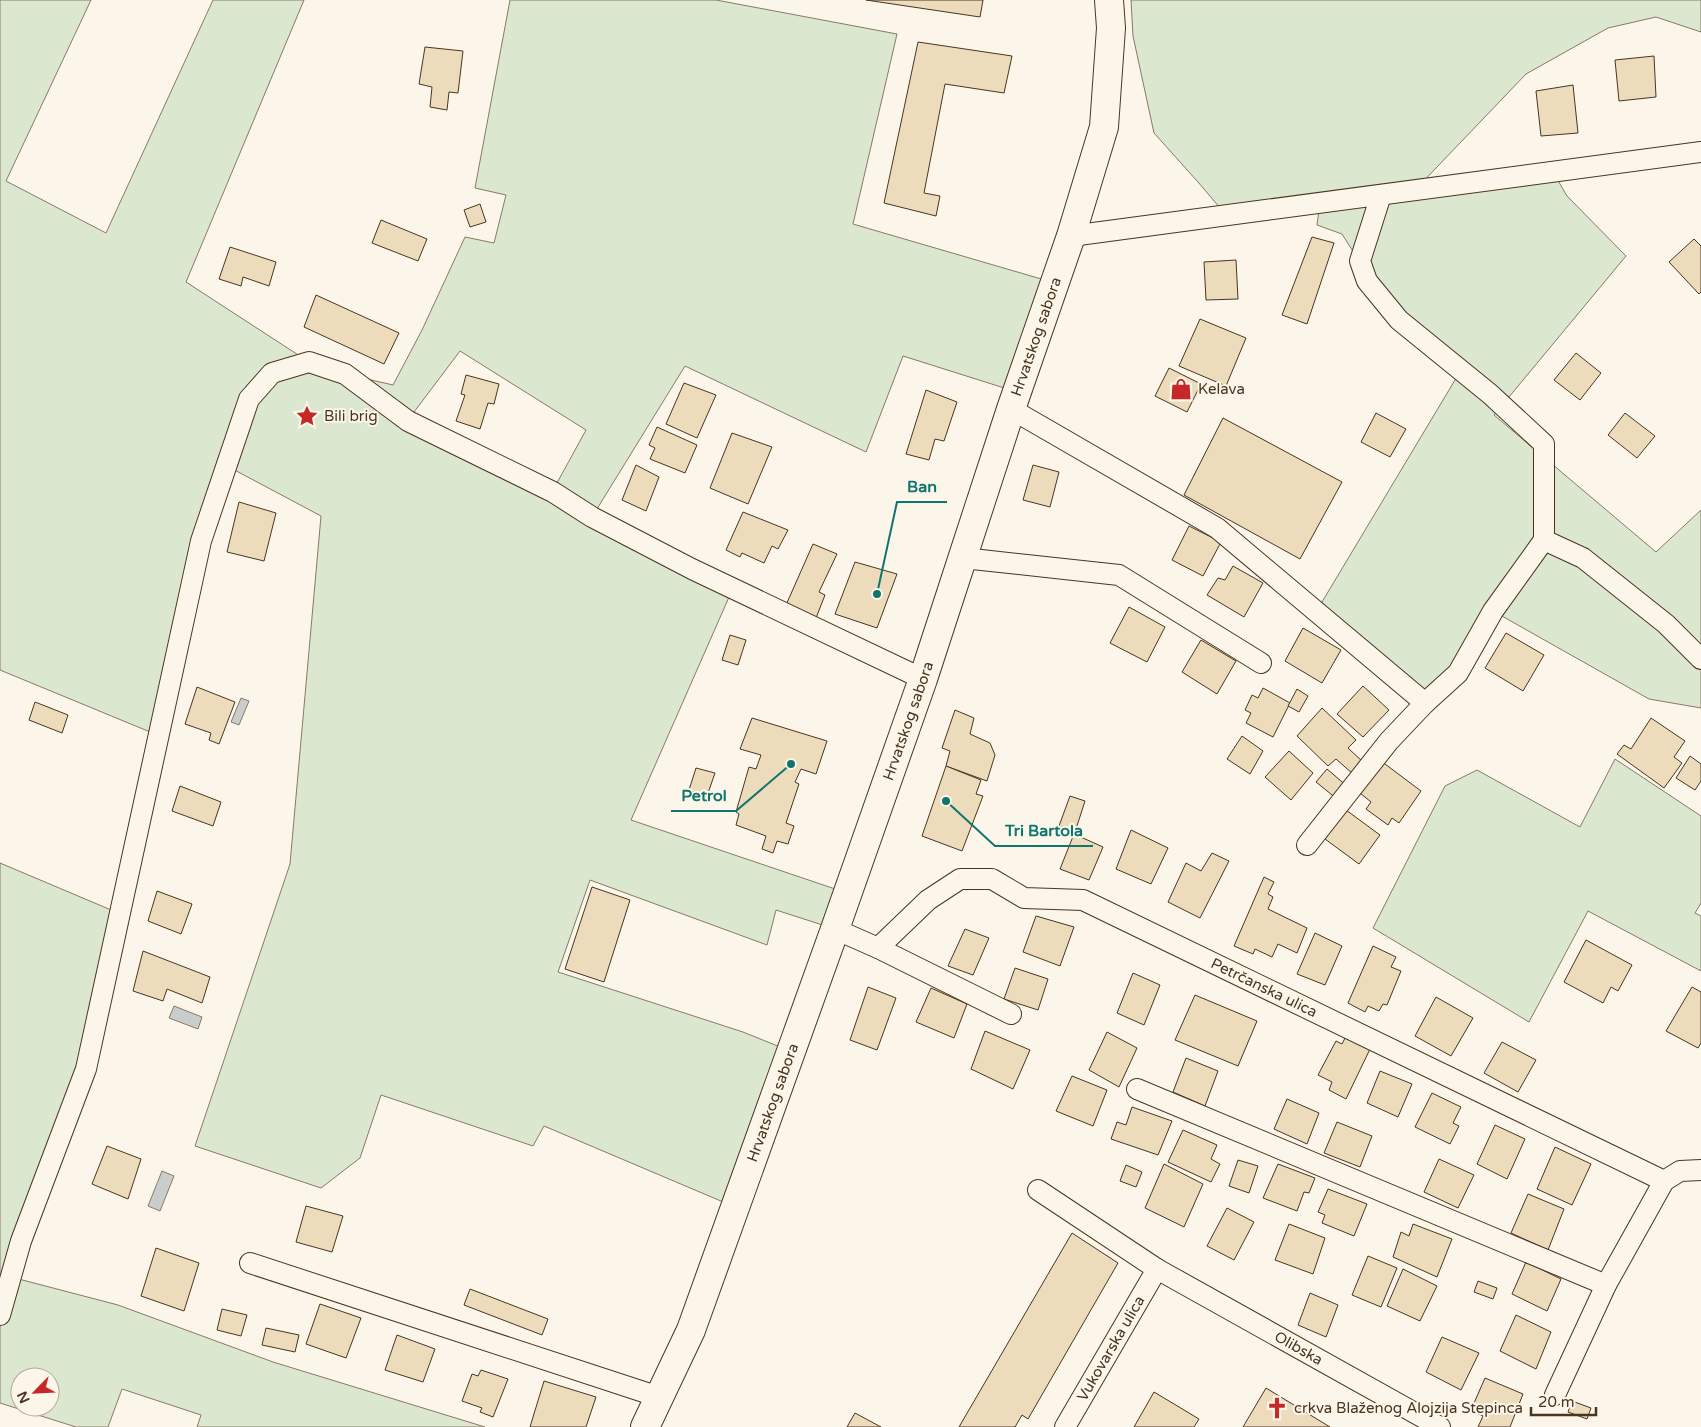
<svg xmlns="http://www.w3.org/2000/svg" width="1701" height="1427" viewBox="0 0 1701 1427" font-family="'Varela Round',sans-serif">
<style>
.green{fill:#dce7d0;stroke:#887966;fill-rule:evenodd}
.water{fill:#c9cecd;stroke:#887966}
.building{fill:#ecdcbc;stroke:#4a3520}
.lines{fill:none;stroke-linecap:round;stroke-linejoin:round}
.minor-casing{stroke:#4a3520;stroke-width:22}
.primary-casing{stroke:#4a3520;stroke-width:30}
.minor{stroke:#fbf6e9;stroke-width:20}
.primary{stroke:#fbf6e9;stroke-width:28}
.labels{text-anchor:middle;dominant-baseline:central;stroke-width:4;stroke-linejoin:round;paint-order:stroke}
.street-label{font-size:15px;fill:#4a3520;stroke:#fbf6e9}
.poi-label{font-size:15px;fill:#4a3520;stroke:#fbf6e9;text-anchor:start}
.leader{fill:none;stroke:#0f766e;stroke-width:2}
.callout-dot{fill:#0f766e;stroke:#fbf6e9;stroke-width:2}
.callout-label{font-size:16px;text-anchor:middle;font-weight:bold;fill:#0f766e;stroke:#fbf6e9;stroke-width:4;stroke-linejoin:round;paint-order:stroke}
</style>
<rect width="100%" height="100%" fill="#fbf6e9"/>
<g class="green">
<path d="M0,0H91L6,181L106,233L213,0H304L186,282L309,362L345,374L393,385L422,330L465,237L494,243L506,195L475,188L510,0H716L897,34L853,224L1055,283L1017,392L903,356L866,452L685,366L592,517L733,588L631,820L847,893L835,929L776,910L767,945L590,880L558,972L743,1032L790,1051L735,1207L544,1126L533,1146L381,1095L360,1158L321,1188L195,1146L290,864L321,516L227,466L155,734L0,670ZM460,351L586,430L552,492L408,420Z"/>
<path d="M1131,0H1701V32L1656,17L1608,28L1526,74L1415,190L1553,172L1567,196L1626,256L1494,415L1656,552L1701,510V708L1649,699L1493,611L1425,703L1316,612L1461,370L1388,307L1342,234L1317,225L1320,203L1226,215L1198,182L1154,133L1133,36Z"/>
<path d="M1615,759L1701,816V903L1695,913L1701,916V971L1588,911L1529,1022L1373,928L1445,786L1477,770L1580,827Z"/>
<path d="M0,863L123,915L11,1277L118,1305L273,1362L485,1427H197L201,1415L122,1389L108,1427H76L0,1403ZM20,1377H50V1407H20Z"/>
</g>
<g class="water">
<path d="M241,698L249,701L239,725L231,722Z"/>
<path d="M174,1006L202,1017L198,1029L169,1018Z"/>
<path d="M162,1171L174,1176L160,1211L148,1206Z"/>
</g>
<g class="building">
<path d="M866,0H983L980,17Z"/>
<path d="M918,42L1012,56L1004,93L945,84L924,193L940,196L936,216L884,203Z"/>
<path d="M425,47L463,51L458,93L449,92L447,110L430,107L432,87L419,84Z"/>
<path d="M1654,56L1656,97L1619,101L1615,60Z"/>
<path d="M1573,85L1578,133L1541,136L1536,91Z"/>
<path d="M480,204L486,222L470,227L464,210Z"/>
<path d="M381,220L427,239L418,261L372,243Z"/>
<path d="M1312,237L1334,243L1307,324L1282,315Z"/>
<path d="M1694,239L1701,246V292L1699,294L1669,262Z"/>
<path d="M230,247L276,262L269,286L243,277L241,286L219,279Z"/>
<path d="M1236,260L1238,299L1206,300L1204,262Z"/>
<path d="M316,295L399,333L384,364L304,327Z"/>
<path d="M1200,319L1246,338L1226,386L1179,366Z"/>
<path d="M1576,353L1601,373L1580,400L1554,380Z"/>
<path d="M1169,368L1201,384L1187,412L1155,396Z"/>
<path d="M466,375L499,384L494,404L488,403L480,429L456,421L465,395L461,394Z"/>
<path d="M684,383L716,395L697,438L666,424Z"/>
<path d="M926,390L957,402L944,441L935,439L929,460L906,454Z"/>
<path d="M1376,413L1406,429L1390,457L1361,442Z"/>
<path d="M1625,413L1655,436L1637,458L1608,435Z"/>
<path d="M1223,418L1342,482L1300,559L1184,495Z"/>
<path d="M657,427L697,445L685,473L650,459L655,448L649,445Z"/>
<path d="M732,433L772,447L748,504L710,488Z"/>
<path d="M636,465L659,477L646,511L622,500Z"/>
<path d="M1033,465L1059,472L1050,507L1023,500Z"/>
<path d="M239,502L276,513L264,561L227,552Z"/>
<path d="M743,512L788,530L778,549L772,546L764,563L742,553L740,557L726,550Z"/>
<path d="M1189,526L1221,542L1203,576L1172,560Z"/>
<path d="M813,544L837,554L819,592L825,595L816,618L786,605Z"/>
<path d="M855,562L897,574L877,628L835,614Z"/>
<path d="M1233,566L1263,583L1244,617L1207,595L1218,578L1225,580Z"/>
<path d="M1129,607L1165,627L1147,662L1110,643Z"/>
<path d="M1303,628L1341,650L1322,683L1285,661Z"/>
<path d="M1506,633L1544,655L1523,691L1485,668Z"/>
<path d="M730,635L746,640L738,665L722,660Z"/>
<path d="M1201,640L1236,661L1217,694L1182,672Z"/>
<path d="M1363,686L1389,710L1363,737L1337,714Z"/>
<path d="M197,687L235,702L219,744L209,740L211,733L185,724Z"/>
<path d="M1263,688L1290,703L1273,737L1246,723L1251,713L1245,710L1252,695L1258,698Z"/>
<path d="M1297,689L1308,696L1299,712L1288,706Z"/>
<path d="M35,702L68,715L62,733L29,720Z"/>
<path d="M1322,708L1356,740L1348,748L1363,762L1353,774L1336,759L1328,766L1297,736Z"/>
<path d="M955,710L974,718L970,734L990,743L995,755L987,781L946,766L950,751L942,748Z"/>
<path d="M752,718L827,741L816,774L801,769L795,782L799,784L786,823L794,826L788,844L777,841L773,853L762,849L766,836L736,825L739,814L736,812L749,767L756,769L761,755L740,749Z"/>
<path d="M1651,718L1685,741L1674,757L1682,763L1664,788L1617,754L1624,745L1631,749Z"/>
<path d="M1242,736L1263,751L1250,774L1227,759Z"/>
<path d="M1289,751L1313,773L1291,800L1265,777Z"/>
<path d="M1690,756L1701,764V781L1695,790L1676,778Z"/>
<path d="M1381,761L1421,791L1399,823L1392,818L1388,825L1366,809L1371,802L1360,793Z"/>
<path d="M946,766L981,780L976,794L983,796L962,851L922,836Z"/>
<path d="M696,768L715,773L707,796L689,790Z"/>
<path d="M1327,769L1348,787L1337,799L1316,782Z"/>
<path d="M180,786L221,802L213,826L172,811Z"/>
<path d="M1070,796L1085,801L1075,832L1059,826Z"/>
<path d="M1346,810L1380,835L1359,864L1325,839Z"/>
<path d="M1131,830L1168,848L1151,884L1116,869Z"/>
<path d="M1074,834L1103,847L1089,880L1060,869Z"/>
<path d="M1212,853L1229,861L1200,918L1168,902L1186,863L1201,871Z"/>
<path d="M1264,877L1274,882L1268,894L1273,897L1268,909L1307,928L1297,953L1278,944L1272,957L1255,949L1253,954L1234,946Z"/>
<path d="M592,887L630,900L604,982L565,969Z"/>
<path d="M157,891L192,904L181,934L148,921Z"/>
<path d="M1036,916L1074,927L1060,966L1023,952Z"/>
<path d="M965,929L989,938L973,975L948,966Z"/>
<path d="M1315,933L1342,946L1325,985L1297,974Z"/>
<path d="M1586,940L1632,965L1618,991L1611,987L1603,1003L1564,982Z"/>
<path d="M1373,946L1396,957L1391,967L1401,971L1387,1005L1383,1004L1379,1011L1368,1006L1365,1012L1348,1003Z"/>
<path d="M143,951L210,977L202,1003L167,989L163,1001L133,991Z"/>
<path d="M1015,968L1048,979L1038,1010L1004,999Z"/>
<path d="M1133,973L1160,985L1144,1025L1117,1013Z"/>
<path d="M868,987L896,998L877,1050L850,1040Z"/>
<path d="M1692,987L1701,992V1043L1698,1048L1666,1031Z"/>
<path d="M931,988L967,1004L954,1038L916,1022Z"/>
<path d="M1195,995L1257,1021L1238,1066L1175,1040Z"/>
<path d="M1436,997L1473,1018L1451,1056L1415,1036Z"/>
<path d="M985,1031L1030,1050L1013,1089L971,1069Z"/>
<path d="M1107,1032L1137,1048L1119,1087L1089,1070Z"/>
<path d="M1345,1038L1370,1049L1346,1099L1329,1090L1332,1082L1318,1075L1336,1041L1342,1044Z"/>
<path d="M1502,1042L1536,1060L1518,1092L1484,1073Z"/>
<path d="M1186,1058L1218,1071L1205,1106L1173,1092Z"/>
<path d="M1380,1071L1412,1084L1398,1117L1367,1103Z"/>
<path d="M1072,1076L1107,1090L1093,1126L1056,1111Z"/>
<path d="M1432,1093L1461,1107L1453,1123L1459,1126L1450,1144L1415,1127Z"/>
<path d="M1287,1099L1319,1113L1307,1144L1274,1129Z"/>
<path d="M1132,1107L1172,1121L1158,1155L1111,1139L1117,1122L1126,1125Z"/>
<path d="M1337,1122L1372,1136L1360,1167L1324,1153Z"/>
<path d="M1495,1125L1525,1139L1507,1179L1477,1164Z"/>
<path d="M1183,1130L1217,1145L1211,1159L1220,1164L1211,1182L1168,1162Z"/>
<path d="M107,1146L141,1159L128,1199L92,1184Z"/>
<path d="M1555,1147L1591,1164L1572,1205L1537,1189Z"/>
<path d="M1439,1159L1474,1175L1458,1208L1424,1192Z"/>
<path d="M1238,1160L1258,1166L1249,1193L1229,1186Z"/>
<path d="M1164,1164L1203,1184L1184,1227L1145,1208Z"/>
<path d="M1278,1164L1315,1178L1309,1193L1304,1192L1297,1211L1263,1198Z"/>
<path d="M1126,1165L1142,1172L1136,1187L1120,1181Z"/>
<path d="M1328,1189L1367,1204L1354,1236L1322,1223L1325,1215L1318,1212Z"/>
<path d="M1528,1194L1564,1209L1548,1250L1511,1233Z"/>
<path d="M306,1206L343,1216L332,1252L296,1242Z"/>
<path d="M1227,1208L1254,1222L1234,1260L1207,1246Z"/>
<path d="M1289,1224L1325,1238L1313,1274L1275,1260Z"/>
<path d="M1413,1224L1452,1239L1437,1277L1393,1257L1401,1232L1409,1236Z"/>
<path d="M1072,1233L1118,1263L1028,1419L1022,1415L1015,1427H959Z"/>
<path d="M156,1248L199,1263L184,1311L141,1296Z"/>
<path d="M1368,1256L1397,1268L1381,1307L1352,1295Z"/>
<path d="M1526,1262L1561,1279L1547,1311L1512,1294Z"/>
<path d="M1403,1269L1437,1286L1420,1321L1387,1306Z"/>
<path d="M1478,1281L1497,1288L1493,1299L1474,1292Z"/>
<path d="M470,1289L548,1319L542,1335L464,1305Z"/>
<path d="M1310,1293L1338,1305L1326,1337L1298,1325Z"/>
<path d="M320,1304L361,1318L346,1358L306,1344Z"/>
<path d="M222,1309L247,1315L241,1336L217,1330Z"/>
<path d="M1516,1315L1551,1332L1536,1369L1500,1351Z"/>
<path d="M266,1328L299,1335L295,1352L262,1345Z"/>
<path d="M397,1335L435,1349L423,1382L385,1370Z"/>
<path d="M1442,1337L1479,1353L1461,1390L1426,1372Z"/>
<path d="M481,1370L508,1379L493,1417L480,1412L482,1408L462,1401L472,1374L478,1376Z"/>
<path d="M1485,1378L1523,1394L1510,1427H1478L1483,1416L1471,1410Z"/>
<path d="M544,1381L596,1397L586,1427H530Z"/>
<path d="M1266,1388L1330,1427H1243Z"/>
<path d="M1154,1392L1199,1419L1194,1427H1134Z"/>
<path d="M1572,1401L1591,1408L1587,1419L1568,1412Z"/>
<path d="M855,1413L881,1427H847Z"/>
</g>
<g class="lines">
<g class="minor-casing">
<g id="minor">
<path d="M1381,195L1360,261L1367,281L1399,320L1490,394L1544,444V540"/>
<path d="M1071,236L1701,152"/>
<path d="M1011,409L1217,528L1425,703L1458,673L1493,611L1544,540L1583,558L1666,624L1701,659"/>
<path d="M963,558L1119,575L1261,663"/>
<path d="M1307,845L1389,741L1425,703"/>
<path id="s1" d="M835,929L878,948L928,900L960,879H992L1024,898L1083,900L1664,1181L1680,1171L1701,1170"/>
<path d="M878,948L1011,1014"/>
<path d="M1137,1089L1606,1285"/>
<path id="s2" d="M1038,1190L1157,1269L1440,1427"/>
<path d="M250,1263L659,1397"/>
<path d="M0,1315L21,1241L86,1069L201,541L249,399L272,373L309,362L345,374L408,421L553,492L592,517L692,569L923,679"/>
<path d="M1555,1395L1606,1285L1664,1181"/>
<path id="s3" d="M1065,1427L1157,1269"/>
</g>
</g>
<g class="primary-casing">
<g id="primary">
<path id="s4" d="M645,1427L691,1330L835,929L923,679L1011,409L1071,236L1104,127L1111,28L1109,0"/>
</g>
</g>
<use href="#minor" class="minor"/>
<use href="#primary" class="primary"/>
</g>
<defs>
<g id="shop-bare" transform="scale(1.725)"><path d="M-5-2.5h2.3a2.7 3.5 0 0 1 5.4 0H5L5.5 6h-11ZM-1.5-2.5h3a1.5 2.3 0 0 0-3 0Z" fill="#c62828" stroke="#fbf6e9" stroke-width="2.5" paint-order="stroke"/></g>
<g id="sight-bare" transform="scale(1.725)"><path d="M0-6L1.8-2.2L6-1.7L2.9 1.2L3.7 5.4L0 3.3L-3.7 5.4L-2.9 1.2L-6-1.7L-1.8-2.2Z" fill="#c62828" stroke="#fbf6e9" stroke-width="2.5" paint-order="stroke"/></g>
<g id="church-bare" transform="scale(1.725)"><path d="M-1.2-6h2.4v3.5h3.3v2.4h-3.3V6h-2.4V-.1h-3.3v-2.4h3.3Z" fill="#c62828" stroke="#fbf6e9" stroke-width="2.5" paint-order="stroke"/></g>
</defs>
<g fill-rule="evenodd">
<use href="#shop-bare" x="1181" y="389"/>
<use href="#sight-bare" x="307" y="416"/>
<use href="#church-bare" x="1277" y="1408"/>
</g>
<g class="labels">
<g class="street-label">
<text stroke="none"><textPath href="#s4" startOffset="1159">Hrvatskog sabora</textPath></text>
<text stroke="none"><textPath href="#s4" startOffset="754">Hrvatskog sabora</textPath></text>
<text stroke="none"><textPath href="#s1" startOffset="484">Petrčanska ulica</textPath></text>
<text stroke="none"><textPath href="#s4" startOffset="349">Hrvatskog sabora</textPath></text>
<text stroke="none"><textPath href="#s3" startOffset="91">Vukovarska ulica</textPath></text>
<text stroke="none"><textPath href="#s2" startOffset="305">Olibska</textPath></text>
</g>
<g class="poi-label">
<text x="1198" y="389">Kelava</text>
<text x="324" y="416">Bili brig</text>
<text x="1294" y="1408">crkva Blaženog Alojzija Stepinca</text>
</g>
</g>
<path class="leader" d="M877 594L897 502H947M791 764L736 811H671M946 801L995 846H1093"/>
<g class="callout-dot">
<circle cx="877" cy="594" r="5"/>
<circle cx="791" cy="764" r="5"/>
<circle cx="946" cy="801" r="5"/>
</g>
<g class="callout-label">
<text x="922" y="492">Ban</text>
<text x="704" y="801">Petrol</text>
<text x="1044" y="836">Tri Bartola</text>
</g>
<g transform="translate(35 1392) rotate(246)"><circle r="24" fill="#fbf6e9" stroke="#b4a999"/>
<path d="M0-4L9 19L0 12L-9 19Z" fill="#c62828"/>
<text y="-8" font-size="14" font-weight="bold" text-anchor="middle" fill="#4a3520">N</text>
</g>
<path d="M1531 1407v8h65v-8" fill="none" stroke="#4a3520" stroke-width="2.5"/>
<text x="1538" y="1407" font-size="15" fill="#4a3520" stroke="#fbf6e9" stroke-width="4" paint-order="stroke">20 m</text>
</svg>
